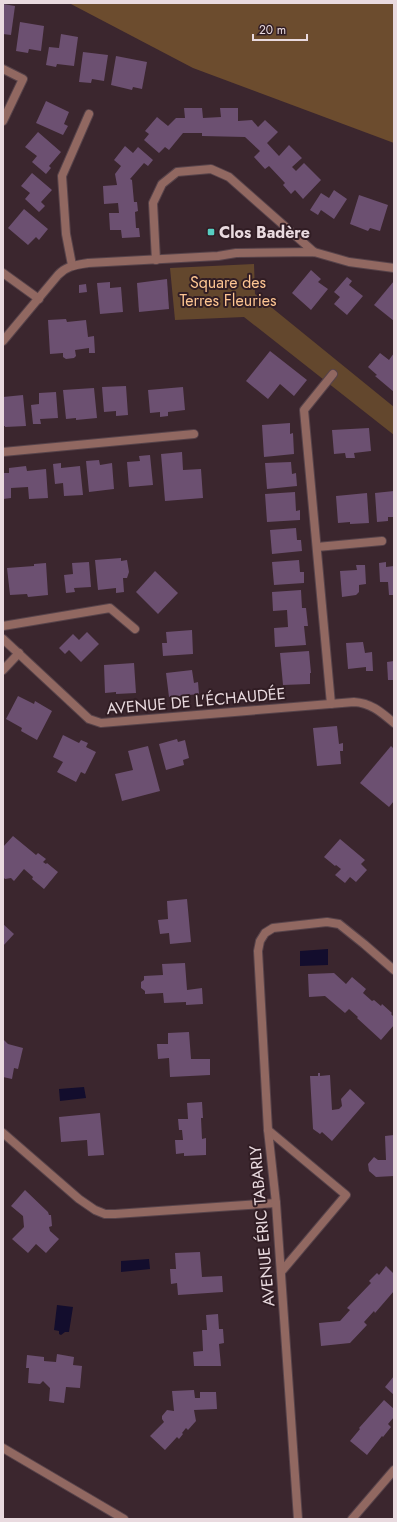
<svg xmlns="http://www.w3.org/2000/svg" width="397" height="1522" viewBox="0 0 397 1522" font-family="Jost,sans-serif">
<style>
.green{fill:#63472d}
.forest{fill:#6c4c2e}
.water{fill:#130d2d}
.building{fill:#6c5071}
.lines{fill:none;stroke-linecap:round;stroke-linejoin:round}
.street-casing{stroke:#57434a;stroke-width:10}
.street{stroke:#916861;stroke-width:8}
.poi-dot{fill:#57cec2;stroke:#311d24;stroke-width:1.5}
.labels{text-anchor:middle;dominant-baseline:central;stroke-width:4;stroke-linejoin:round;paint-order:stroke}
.poi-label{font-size:16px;font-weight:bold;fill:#e9dadf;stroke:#311d24;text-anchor:start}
.park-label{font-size:16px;fill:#fdc592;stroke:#311d24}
.street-label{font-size:16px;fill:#e9dadf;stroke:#311d24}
</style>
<rect width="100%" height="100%" fill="#3b262e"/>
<path class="green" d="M254,264L255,294L394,407V435L244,317L175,320L170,268Z"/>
<path class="forest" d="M69,3H394V143L193,68Z"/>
<g class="water">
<path d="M328,949V965L300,966V951Z"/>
<path d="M84,1087L86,1098L60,1101L59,1089Z"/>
<path d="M149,1259L150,1269L121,1272V1261Z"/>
<path d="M57,1305L73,1307L69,1332H65L61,1335L59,1334V1331L54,1330Z"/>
</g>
<g class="building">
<path d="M3,4L15,6L11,35L3,34Z"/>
<path d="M20,22L44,26L41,51L29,49L28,53L16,51Z"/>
<path d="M61,34L78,37L74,66L57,64L56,67L46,65L49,47L59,48Z"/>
<path d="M83,52L108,55L104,81L92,79L91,83L79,82Z"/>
<path d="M116,56L147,62L142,89L133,87L132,90L111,85Z"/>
<path d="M46,101L69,112L64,124L68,126L63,135L36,123Z"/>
<path d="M184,108H202L203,118L221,117L220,108H238V121L252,120L258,127L265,120L278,132L267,143L279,156L289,145L302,158L292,167L296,171L304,163L321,180L303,199L295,190L291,194L283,185L285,183L269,166L265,169L254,157L260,151L245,137L202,136V133H183L169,150L165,147L159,153L144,140L149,134L145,131L157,117L168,126L176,118H185Z"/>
<path d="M38,132L61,152L49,166L51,168L46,174L32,162L37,156L25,147Z"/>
<path d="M125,146L133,153L138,147L153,160L148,166L144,163L130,179L132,180L134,202H137L138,211L135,212L136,228H139L140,237L122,238L121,230H110L109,213H119L118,203L104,204L103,186L117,185L115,174L121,166L114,160Z"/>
<path d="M32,173L52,190L41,202L45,206L39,212L25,199L30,193L21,186Z"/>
<path d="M334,190L347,199L334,219L321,210L318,215L310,210L321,193L329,198Z"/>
<path d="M359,195L388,205L380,231L370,228L368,231L350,224Z"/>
<path d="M24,209L48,229L39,240L36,237L28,245L8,228Z"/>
<path d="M311,270L321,279L318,282L328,289L311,310L292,293Z"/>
<path d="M347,277L352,281L349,285L363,296L347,315L334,304L340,297L334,292Z"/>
<path d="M167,279L169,309L139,312L137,283Z"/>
<path d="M394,281V321L374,305Z"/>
<path d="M110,282V288L121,287L123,312L100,314L97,283Z"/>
<path d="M86,284L87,292L79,293V285Z"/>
<path d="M66,319L67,322L86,320L88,337L94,336L95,353H89V348L75,350L76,356L74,358L66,359L63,357V353L50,354L48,320Z"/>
<path d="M270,351L307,380L294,396L280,384L268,399L246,381Z"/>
<path d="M380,353L389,360L394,353V392L375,376L377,375L368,367Z"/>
<path d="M126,386L128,415L116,416V411L104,412L102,387Z"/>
<path d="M183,387L185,410L168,412V416L160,417V412L150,413L148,390Z"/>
<path d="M94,388L97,418L76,420V418L66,419L63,390Z"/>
<path d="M56,392L58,418L40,419L41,424H33L31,405L39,404V393Z"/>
<path d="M23,395L26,426L5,427V426H3V397Z"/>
<path d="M290,423V434L293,433L294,454L264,457L262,425Z"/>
<path d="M369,428L371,451L354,453L355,458H346L345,453L334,454L332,430Z"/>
<path d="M182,452L183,470L201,469L203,498L165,501L161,454Z"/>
<path d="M150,455L153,485L129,487L127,462L140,461L139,456Z"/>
<path d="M99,460L100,465L112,463L114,489L89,492L86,461Z"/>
<path d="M291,462L292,474L296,473L297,486L267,489L265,463Z"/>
<path d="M61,463V468L80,466L83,495L64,496L63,483L55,484L53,464Z"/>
<path d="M26,466L27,471L46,469L48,498L29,499L28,487L11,488V498L3,499V473H9V468Z"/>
<path d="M394,491V517H388V521L377,522L375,493Z"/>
<path d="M295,492L296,511L300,510V520L267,522L265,494Z"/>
<path d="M367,493L369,523L350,524V522L338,523L336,496Z"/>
<path d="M296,528L297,540H301L302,551L272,554L270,530Z"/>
<path d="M121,558V561L127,560L129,572L127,578H123L124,592L116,593V588L98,590L95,560Z"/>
<path d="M299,560L300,572H304V583L274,585L272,562Z"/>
<path d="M89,562L91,587L74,588L75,592L66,593L64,575L73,574L72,563Z"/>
<path d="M386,562V567L394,566V595H389L388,582H380L379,563Z"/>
<path d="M46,563L48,595L28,597L27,594L10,595L7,568L34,566V564Z"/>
<path d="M356,565H365L366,584L359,585V592L356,595L342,597L340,571L357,570Z"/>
<path d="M155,571L178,593L158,614L136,592Z"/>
<path d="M301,590L302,608H306L308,626H304L306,645L275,647L274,628L288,627L287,610L273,611L272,592Z"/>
<path d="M192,630L193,654L163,656L162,643H167L166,632Z"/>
<path d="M87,632L99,644L81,662L69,650L65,654L59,648L73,634L79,640Z"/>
<path d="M363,642L365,653L372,652L373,671H366V667L348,669L346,643Z"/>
<path d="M309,651L311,673H310V684L283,685L280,653Z"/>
<path d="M394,661V680H388L387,662Z"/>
<path d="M134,663L136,693L116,694V692L105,693L104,665Z"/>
<path d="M192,670L194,683L198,682L199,694L169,697L166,673Z"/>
<path d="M18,696L34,704L35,701L52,711L37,740L21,731L22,728L6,719Z"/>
<path d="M337,726L339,744L343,743V751H340L341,764L317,766L313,728Z"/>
<path d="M63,735L79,743L81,740L88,743L86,747L96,752L85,774L81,772L76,782L57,772L63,762L53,757Z"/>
<path d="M177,739L178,742L185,740L189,758L183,760L184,765L166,770L159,744Z"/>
<path d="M148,746L160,791L122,801L115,774L133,770L128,751Z"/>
<path d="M391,746L394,749V801L389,807L360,783Z"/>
<path d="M13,836L36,855L38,853L46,859L43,862L46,864L47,863L58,872L44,889L32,879L33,877L24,869L14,881L11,878L5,879L3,877V847Z"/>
<path d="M340,839L365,860L361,864L367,870L356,882L350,877L345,883L335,875L341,869L336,865L335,866L324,857Z"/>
<path d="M187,899L191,942L170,944L169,933L160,934L158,920L168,919L167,901Z"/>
<path d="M3,924L14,934L3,946Z"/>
<path d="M185,963L187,990L202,988L203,1004L186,1005V1002L164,1003L163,993L145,994V991L141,988V982L144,980V976L163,975L162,964Z"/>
<path d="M334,973L346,984L352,977L366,989L363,993L372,1001L374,1000L381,1006L382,1004L392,1013L391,1014L394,1017V1025L381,1040L357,1018L358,1017L349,1009L345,1013L325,996L309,997L308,974Z"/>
<path d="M189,1032L191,1059H210V1075L170,1077L169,1058L158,1059L157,1044H168V1033Z"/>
<path d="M3,1039L8,1044L23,1048L18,1069L14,1068L12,1079L3,1077Z"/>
<path d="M318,1073H320V1076L330,1075L332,1110L339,1109L342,1106L341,1099L350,1089L365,1103L332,1141L322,1132L320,1134L313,1129L310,1076H318Z"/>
<path d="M202,1102L203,1118H201L202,1139L206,1138V1155L184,1156V1153L176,1154L175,1140H183L182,1130H179L178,1119H188L187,1103Z"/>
<path d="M100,1113L104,1155L88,1156L87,1140L61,1142L59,1117Z"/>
<path d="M394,1135V1176L376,1177L369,1171L368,1164L374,1157L378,1160H386L385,1136Z"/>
<path d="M25,1190L48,1212L49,1215H51L52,1226L49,1227L50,1231L59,1239L46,1253L36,1244L28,1253L12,1239L24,1227L23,1216L11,1206Z"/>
<path d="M200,1252L202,1277L222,1276L223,1292L178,1295L177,1283L171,1284L170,1269H176L175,1253Z"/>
<path d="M386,1266L394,1274V1291L375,1313L374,1311L364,1322L367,1325L350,1343L321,1346L319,1323L340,1321L350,1310L347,1308L371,1283L369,1281L377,1273L379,1275Z"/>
<path d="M218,1314L219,1329H223L224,1343L219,1344L221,1366H194L193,1352L203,1351L202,1330H207L206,1315Z"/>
<path d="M57,1354L74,1357L73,1365L82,1366L80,1388L66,1387L64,1403L49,1401L50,1388L43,1381L40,1384L28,1383L29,1368H26L27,1355L44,1357V1361L56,1362Z"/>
<path d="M394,1376V1395L385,1387Z"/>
<path d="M194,1390L195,1398H200V1392H216L217,1409L194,1410L196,1421L188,1430L186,1428L182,1433L183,1434L179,1439L177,1437L165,1450L150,1436L164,1422L162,1419V1416L167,1410L174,1411L172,1391Z"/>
<path d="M384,1400L394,1409V1417L388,1424L391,1427L383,1437L382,1436L367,1455L350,1441L360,1429L359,1428Z"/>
</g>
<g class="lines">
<g class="street-casing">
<g id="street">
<path d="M3,69L23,79L3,121"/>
<path d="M156,260L153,203L162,184L177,172L211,169L229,177L314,252"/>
<path d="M72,265L66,234L62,176L89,114"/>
<path d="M3,273L39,299"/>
<path d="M3,341L58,275C66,266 76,265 88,263L218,256L236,253L314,252L349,262L394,268"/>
<path d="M3,452L194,434"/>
<path d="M317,547L382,541"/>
<path d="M3,626L110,608L135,629"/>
<path d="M3,639L89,719L101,723L354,702C371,703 381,712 394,723"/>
<path d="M3,670L19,653"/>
<path d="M331,704L304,410L333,374"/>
<path d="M268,1130L346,1195L281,1272"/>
<path d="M3,1133L79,1199L95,1210L105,1214H115L276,1203"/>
<path d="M3,1448L124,1519"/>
<path d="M298,1519L276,1203L268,1130L258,951L260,941L265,933L273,928L327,922L339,924L364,944L394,970"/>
<path d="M352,1519L394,1470"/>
</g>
</g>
<use href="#street" class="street"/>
</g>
<rect class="poi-dot" x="207" y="228" width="8" height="8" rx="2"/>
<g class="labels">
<g class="poi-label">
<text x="219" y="232">Clos Badère</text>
</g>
<g class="park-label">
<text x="228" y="282">Square des<tspan x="228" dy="18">Terres Fleuries</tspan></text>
</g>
<g class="street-label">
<text transform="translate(196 701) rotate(-5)">AVENUE DE L'ÉCHAUDÉE</text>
<text transform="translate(262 1226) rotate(-95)">AVENUE ÉRIC TABARLY</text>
</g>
</g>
<rect width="397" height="1522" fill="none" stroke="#e9dadf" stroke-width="8"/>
<path d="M253 34v6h54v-6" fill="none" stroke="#e9dadf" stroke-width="2"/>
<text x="259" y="34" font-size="12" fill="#e9dadf" stroke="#311d24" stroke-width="3" paint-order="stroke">20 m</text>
</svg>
